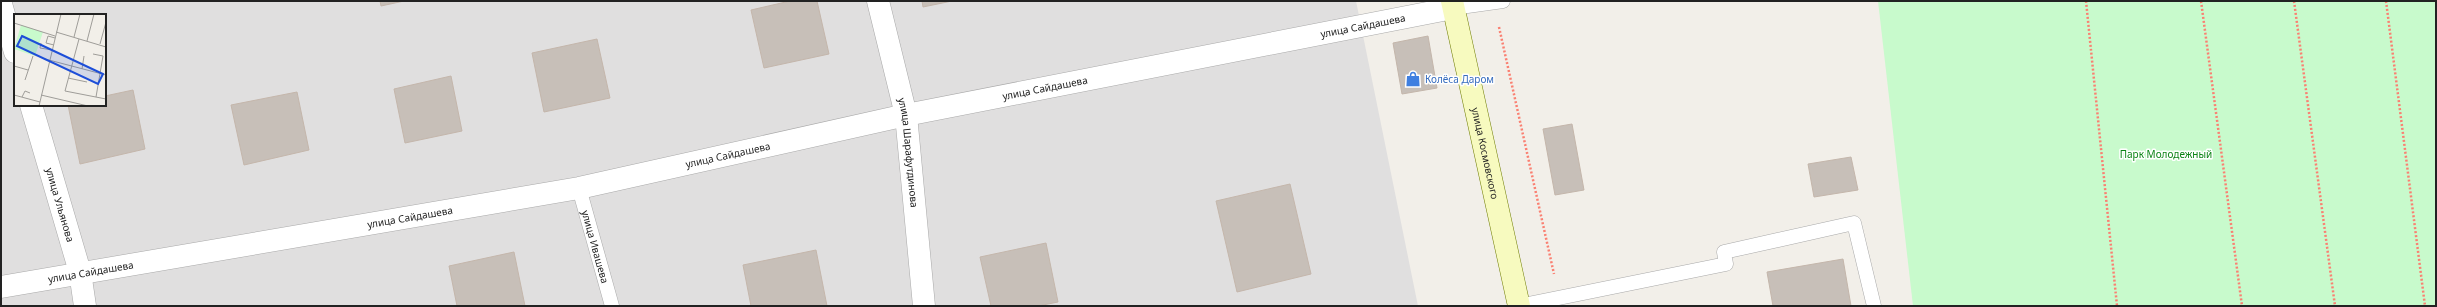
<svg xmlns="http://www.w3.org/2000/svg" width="2437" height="307" viewBox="0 0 2437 307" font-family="'Noto Sans',sans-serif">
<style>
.residential{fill:#e0dfdf;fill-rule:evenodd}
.park{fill:#c8facc}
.building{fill:#c7bfb8;stroke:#c4b6ab}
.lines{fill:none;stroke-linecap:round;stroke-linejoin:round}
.lane-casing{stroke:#a9a9a9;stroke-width:15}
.street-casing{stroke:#a9a9a9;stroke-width:23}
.secondary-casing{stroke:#707d05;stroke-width:23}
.path{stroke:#fa8072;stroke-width:2.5;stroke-dasharray:2 2;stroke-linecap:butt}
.lane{stroke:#fff;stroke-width:14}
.street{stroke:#fff;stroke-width:22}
.secondary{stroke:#f7fabf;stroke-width:22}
.labels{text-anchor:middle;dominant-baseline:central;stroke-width:3;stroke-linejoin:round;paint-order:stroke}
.street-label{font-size:10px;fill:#222;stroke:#fff}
.shop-label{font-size:10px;fill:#366cbe;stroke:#fff;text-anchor:start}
.park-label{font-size:10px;fill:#0c8416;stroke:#fff}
.inset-road{fill:none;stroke:#9f9d99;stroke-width:1}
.view{fill:#1d4ed8;fill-opacity:0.15;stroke:#1d4ed8;stroke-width:2}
.inset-edge{fill:none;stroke:#222;stroke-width:2}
</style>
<rect width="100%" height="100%" fill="#f2efe9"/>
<path class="residential" d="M1,1H1356L1418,306H1ZM15,15H105V105H15Z"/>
<path class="park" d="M1878,1H2436V306H1913Z"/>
<g class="building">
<path d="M380,1H404L381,6Z"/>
<path d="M790,1H817L829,54L764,68L751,10Z"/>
<path d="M922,1H952L923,7Z"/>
<path d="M1428,36L1437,88L1402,94L1393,43Z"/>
<path d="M597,39L610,98L544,112L532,53Z"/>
<path d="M451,76L462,131L405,143L394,89Z"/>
<path d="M133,90L145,149L80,164L68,105H105V96Z"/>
<path d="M297,92L309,150L244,165L231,105Z"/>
<path d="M1572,124L1584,190L1555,195L1543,129Z"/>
<path d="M1851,157L1858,190L1814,197L1808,164Z"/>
<path d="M1290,184L1311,274L1237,292L1216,201Z"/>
<path d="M1046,243L1058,302L1038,306H991L980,257Z"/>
<path d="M816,250L827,306H751L743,265Z"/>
<path d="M514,252L525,306H457L449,266Z"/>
<path d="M1843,259L1851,306H1773L1767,272Z"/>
</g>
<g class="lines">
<g class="lane-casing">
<g id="lane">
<path d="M1453,8L1503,1"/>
<path id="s1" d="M579,188L612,306"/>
<path d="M1519,306L1726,264L1724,252L1854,223L1874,306"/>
</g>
</g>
<g class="street-casing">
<g id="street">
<path id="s2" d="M878,1L906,115L924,306"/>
<path d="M1,4L15,52"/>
<path id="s3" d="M31,105L80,272L85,306"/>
<path id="s4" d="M1,287L579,188L906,115L1453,8"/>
</g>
</g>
<g class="secondary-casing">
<g id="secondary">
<path id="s5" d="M1452,1L1519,306"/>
</g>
</g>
<g class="path">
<path d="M2086,1L2117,306"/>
<path d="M2201,1L2242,306"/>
<path d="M2294,1L2335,306"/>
<path d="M2386,1L2425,306"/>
<path d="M1499,27L1554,274"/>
</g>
<use href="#lane" class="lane"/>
<use href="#street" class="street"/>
<use href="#secondary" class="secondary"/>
</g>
<defs>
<g id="shop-bare" transform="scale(1.2)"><path d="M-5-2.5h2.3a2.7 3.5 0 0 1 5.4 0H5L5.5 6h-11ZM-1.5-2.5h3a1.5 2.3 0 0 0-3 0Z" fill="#3f7fe0" stroke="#fff" stroke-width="2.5" paint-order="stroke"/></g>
</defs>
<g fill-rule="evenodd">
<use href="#shop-bare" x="1413" y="79"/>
</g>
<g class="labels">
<g class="street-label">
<text stroke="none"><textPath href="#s4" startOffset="1387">улица Сайдашева</textPath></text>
<text stroke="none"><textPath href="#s4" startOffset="1063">улица Сайдашева</textPath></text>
<text stroke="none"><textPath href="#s2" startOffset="155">улица Шарафутдинова</textPath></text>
<text stroke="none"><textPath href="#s5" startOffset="156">улица Космовского</textPath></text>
<text stroke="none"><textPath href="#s4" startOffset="739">улица Сайдашева</textPath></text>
<text stroke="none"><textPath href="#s3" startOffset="104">улица Ульянова</textPath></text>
<text stroke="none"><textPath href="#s4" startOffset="415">улица Сайдашева</textPath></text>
<text stroke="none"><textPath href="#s1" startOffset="61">улица Ивашева</textPath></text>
<text stroke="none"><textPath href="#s4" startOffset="91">улица Сайдашева</textPath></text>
</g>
<g class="shop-label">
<text x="1425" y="79">Колёса Даром</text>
</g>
<g class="park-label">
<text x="2166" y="154">Парк Молодежный</text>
</g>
</g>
<g transform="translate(14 14)">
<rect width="92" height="92" fill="#f2efe9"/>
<path d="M7,11L29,18L21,42L0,35Z" fill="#c8facc"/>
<path class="inset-road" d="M0,9L41,22M42,18L92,33M60,23L66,0M65,25L51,77L92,85M73,27L80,0M27,29L26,34L38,36M86,30L92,8M40,31L32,29L34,22L41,24M79,40L89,42L82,83M31,45L92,61M0,52L14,56M68,55L70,42M54,64L73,68M11,66L19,42M0,81L26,88M27,81L74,92M8,83L11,77L16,79M25,92L47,0"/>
<path class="view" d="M8,22L89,60L84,70L3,32Z"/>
<rect width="92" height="92" class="inset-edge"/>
</g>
<rect width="2437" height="307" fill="none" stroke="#222222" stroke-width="4"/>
</svg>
